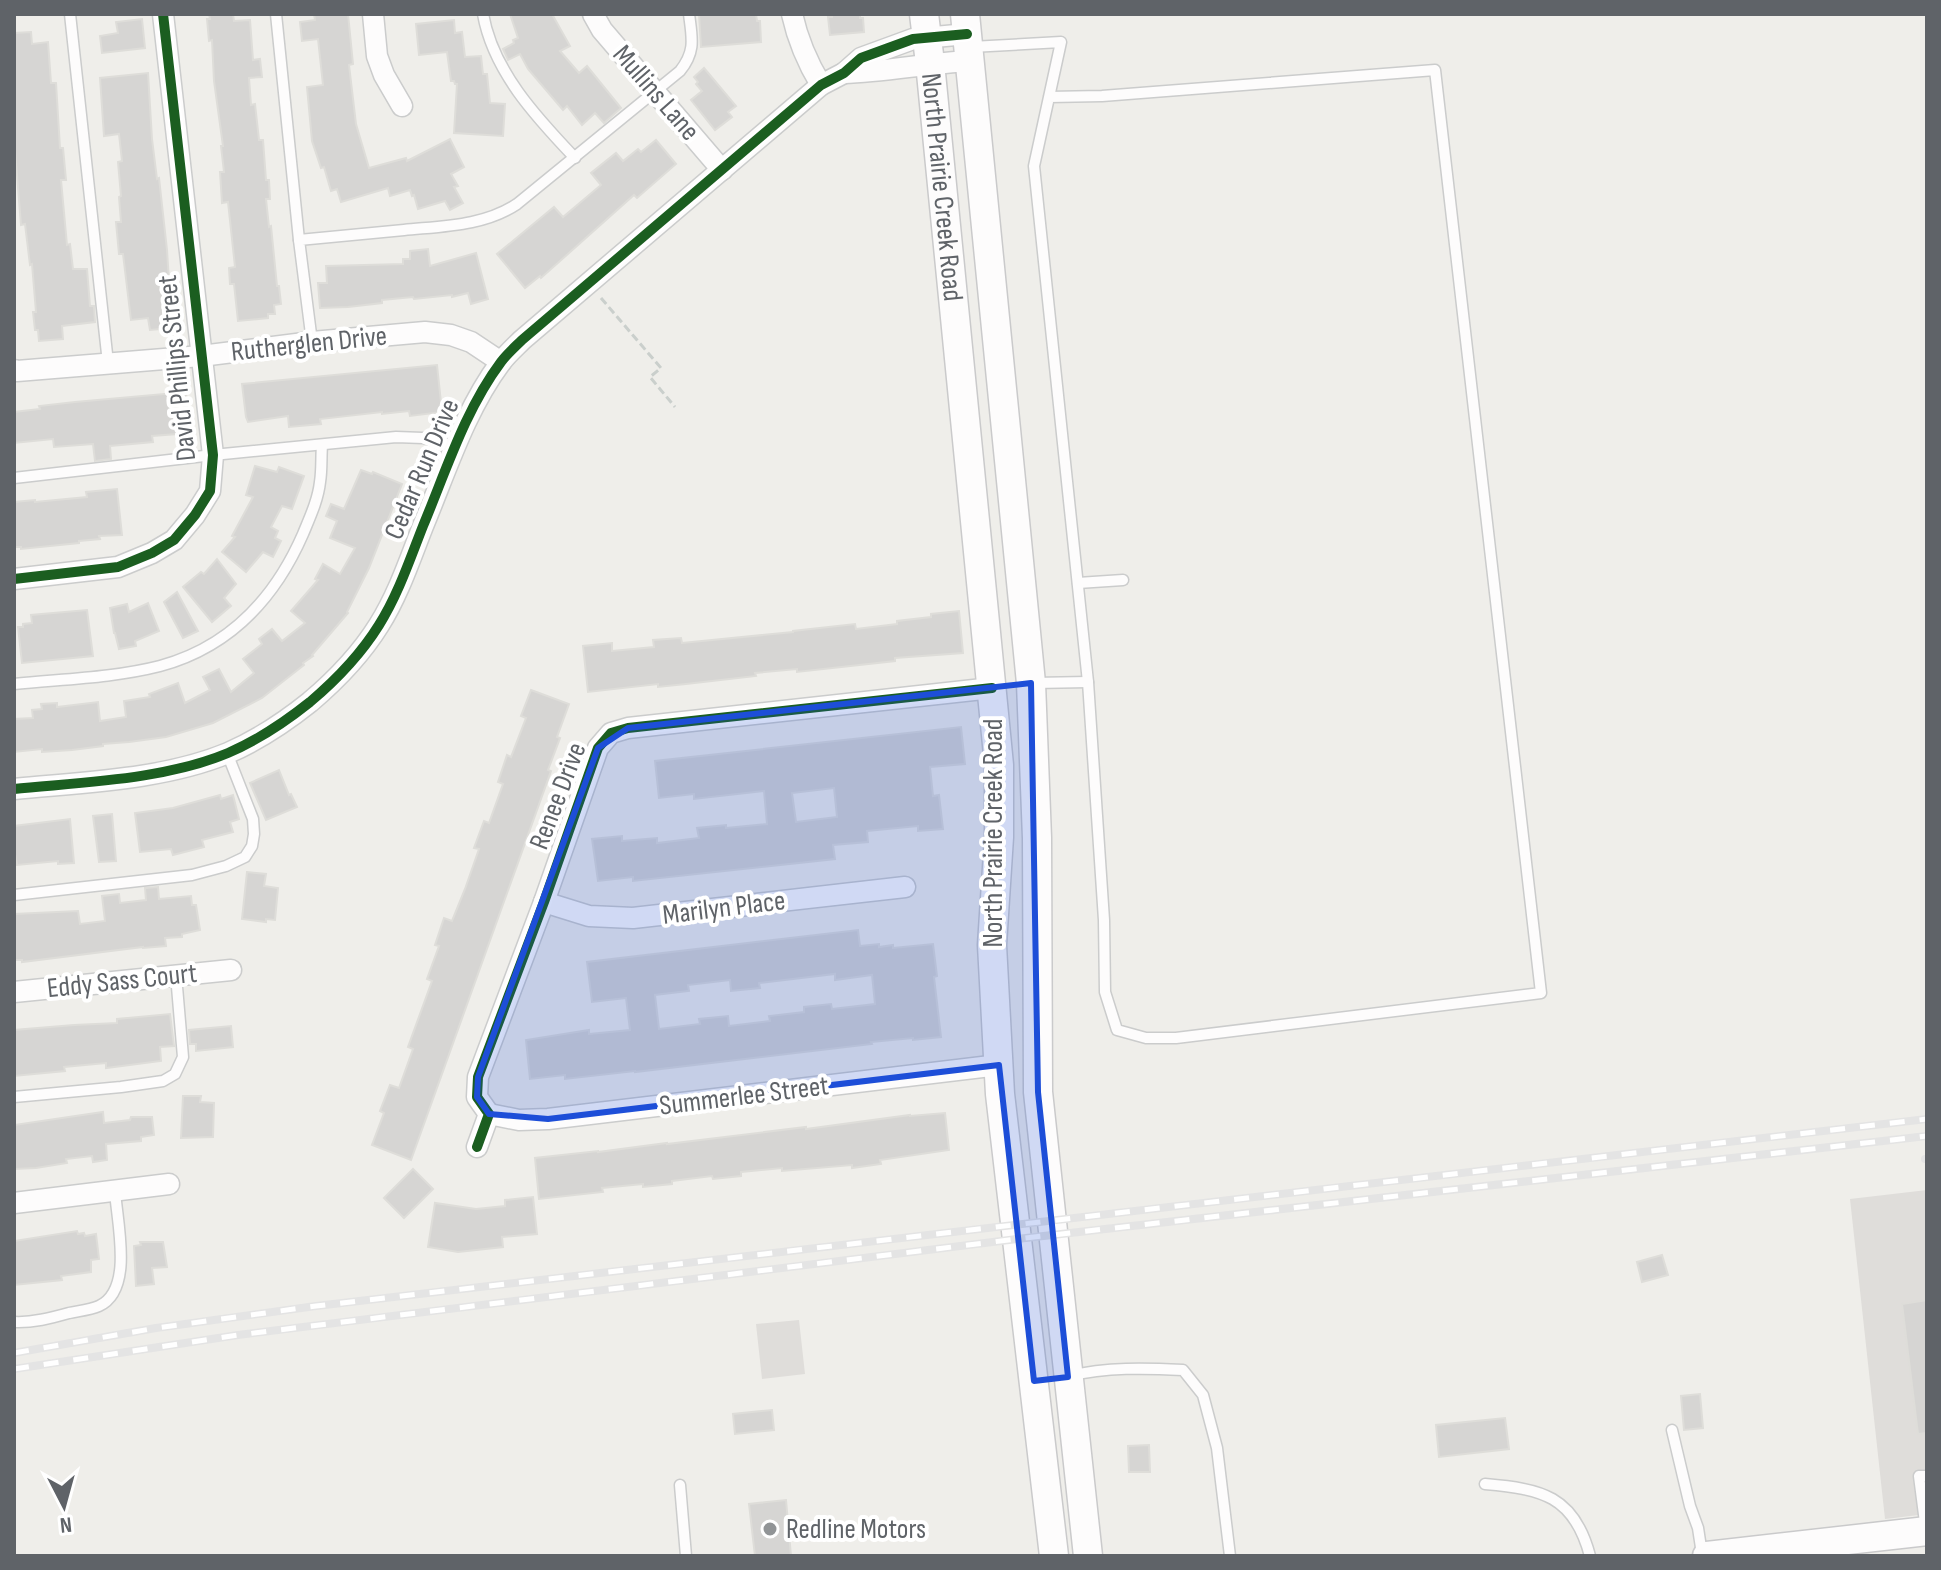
<svg xmlns="http://www.w3.org/2000/svg" width="1941" height="1570" viewBox="0 0 1941 1570" font-family="'Sofia Sans Condensed',sans-serif">
<style>
.industrial{fill:#dfddda}
.building{fill:#d6d5d3;stroke:#deddd9;stroke-width:2;fill-rule:evenodd}
.lines{fill:none;stroke-linecap:round;stroke-linejoin:round}
.service-casing{stroke:#cbcccc;stroke-width:13}
.minor-casing{stroke:#cbcccc;stroke-width:23}
.secondary-casing{stroke:#cacacb;stroke-width:31}
.path{stroke:#cacfcc;stroke-width:3;stroke-dasharray:8 4;stroke-linecap:butt}
.service{stroke:#fdfcfc;stroke-width:10}
.minor{stroke:#fdfcfc;stroke-width:20}
.secondary{stroke:#fdfcfc;stroke-width:28}
.rail-casing{stroke:#e4e4e4;stroke-width:8}
.rail{stroke:#fff;stroke-width:5;stroke-dasharray:15;stroke-linecap:butt}
.cycleway-casing{stroke:#fff;stroke-width:15}
.cycleway{stroke:#1b5e20;stroke-width:10}
.marked{fill:#1d4ed8;fill-opacity:0.2;stroke:#1d4ed8;stroke-width:6;stroke-linejoin:round}
.poi-dot{fill:#919496;stroke:#fff;stroke-width:3}
.labels{text-anchor:middle;dominant-baseline:central;stroke-width:8;stroke-linejoin:round;paint-order:stroke}
.street-label{font-size:28px;fill:#5f6368;stroke:#fff}
.poi-label{font-size:28px;fill:#5f6368;stroke:#fff;text-anchor:start}
</style>
<rect width="100%" height="100%" fill="#efeeea"/>
<g class="industrial">
<path d="M1927,1190V1514L1885,1519L1850,1199Z"/>
<path d="M799,1320L805,1374L762,1379L756,1324Z"/>
</g>
<g class="building">
<path d="M209,14H233L234,21L250,20L253,60L260,59L262,77L249,78L251,105L255,104L259,140H263L266,180H269L270,199H266L269,227L271,226L277,286H279L281,304L274,305L275,314H268V318L238,321L234,284H230L229,268L235,267L228,202L222,203L220,172H224L221,146H223L214,81L212,40L209,41L207,19H210Z"/>
<path d="M314,14H348L353,64L349,65L356,124L369,168L406,158L407,161L450,139L464,167L451,174L458,186L454,187L463,203L450,210L445,201L418,209L414,195L412,196L410,190L390,196L388,188L341,202L337,189L331,191L324,167L321,168L312,141L307,87L323,85L318,39L302,41L300,22L315,20Z"/>
<path d="M510,14H552L570,46L560,51L579,73L587,66L621,108L604,123L595,113L582,125L567,106L563,110L528,69L520,54L508,60L503,49L514,43L513,40L518,38Z"/>
<path d="M699,14H756L757,21H760L761,42L701,47Z"/>
<path d="M832,14H860V18H863L864,32L830,35L828,17H832Z"/>
<path d="M142,19L145,48L102,53L100,36L118,33L116,22Z"/>
<path d="M454,20L455,33L462,32L465,57L481,56L483,74H487L490,103L505,104L503,136L454,133L457,84H455L454,81H451L447,52L419,55L416,24Z"/>
<path d="M31,32L32,44L48,42L51,83H56L60,148H63L66,180H61L67,245L70,244L73,269H87L90,306H94L95,322L62,326L63,339L39,341L38,330H35L33,312H36L32,264L30,265L25,224L21,225L14,138V33Z"/>
<path d="M704,68L736,106L728,112L732,117L715,130L691,100L702,91L696,84L698,82L694,77Z"/>
<path d="M148,73L152,139L157,179L159,178L167,250L172,328L150,330L148,318L131,320L123,254H119L116,222H121L119,197L121,196L118,162L122,161L119,134L104,136L100,78Z"/>
<path d="M656,140L676,164L637,198L634,195L541,278L540,276L525,288L497,254L554,207L563,217L601,185L591,173L616,153L623,161L638,149L641,152Z"/>
<path d="M428,249L430,266L476,253L488,299L471,304L468,293L452,297V295L414,299L413,297L382,300V303L348,307L320,308L318,283H327L326,266L403,264V259H410V251Z"/>
<path d="M437,365L442,412L410,416L409,411L382,414V412L320,419L321,424L289,427L288,416L248,422L246,417L242,384Z"/>
<path d="M186,392L188,415L175,417L177,434L152,436L153,442L110,446L111,459L95,461L93,444L54,447L53,439L14,443V412L40,409L39,406L75,402Z"/>
<path d="M255,466L277,472L279,467L304,476L292,509L282,506L271,527L278,531L275,538L281,541L273,557L263,552L246,572L222,552L235,537L232,536L253,497L246,495Z"/>
<path d="M361,470L372,474L373,472L402,484L369,568L347,612L348,613L312,655L313,656L303,663L304,665L262,698L213,723L166,737L129,742L103,744V746L72,750L42,752V749L14,752V719L33,718L32,710L42,709L41,704L57,703V707L98,702L100,721L126,717L124,701L150,697L149,694L178,683L185,703L210,690L203,677L219,669L231,692L254,673L243,659L262,644L259,639L272,629L282,641L305,623L291,611L318,580L315,579L323,564L340,574L355,548L330,538L337,521L326,516L331,504L344,509Z"/>
<path d="M117,489L122,535L99,536L100,539L79,541V543L21,549V547H14V502L35,500V502L87,497L86,492Z"/>
<path d="M217,559L236,584L224,598L231,606L212,622L183,587L201,572L204,574Z"/>
<path d="M177,592L198,631L183,638L164,602Z"/>
<path d="M148,603L159,631L135,641L136,646L119,649L115,633H114L110,608L127,604L129,612Z"/>
<path d="M87,610L93,656L22,663L18,627H23V624L32,623L31,615Z"/>
<path d="M959,611L963,653L895,658V661L797,672V669L755,673L756,676L686,684L658,687V684L588,692L583,646L612,643V651L654,647L653,640L681,638L682,643L793,632V631L855,624L856,629L897,624V621L931,617V614Z"/>
<path d="M531,690L569,704L557,737L560,738L548,770L551,771L411,1160L372,1145L384,1113L380,1111L390,1085L399,1088L413,1049L408,1047L432,981L427,979L439,946L435,945L444,918L452,921L465,889L479,849L474,848L484,821L489,823L503,784L498,782L507,755L511,757L526,718L521,716Z"/>
<path d="M961,727L965,764L930,767L933,796L939,795L943,829L918,831V826L867,831L868,842L833,845L835,859L633,881V877L598,881L592,839L622,836V841L657,838V843L699,838L697,828L726,825V828L767,824L764,791L694,799V794L659,798L655,761ZM834,788L837,817L796,822L792,793Z"/>
<path d="M279,770L289,795L291,794L297,807L266,820L250,783Z"/>
<path d="M220,795L221,799L233,795L239,819L230,822L233,832L202,840L204,847L173,855L171,849L140,852L135,813L173,808Z"/>
<path d="M112,814L116,861L99,862L93,816Z"/>
<path d="M70,819L74,863L58,864V861L17,865L14,849V826Z"/>
<path d="M247,872L266,874L264,886L278,888L275,920L266,919V922L242,919Z"/>
<path d="M158,887L159,899L191,896L192,905H196L200,930L182,934V937L165,938L166,946L143,948V947L22,962V960H14V914L78,911L80,924L105,921L102,896L119,894L120,903L146,900L145,888Z"/>
<path d="M858,930L860,946L879,944V947L893,945V948L933,944L937,976L934,977L941,1037L913,1040V1038L871,1042L872,1044L635,1072V1071L565,1079V1075L530,1079L526,1040L589,1030V1034L630,1030L626,998L592,1002L587,962ZM835,974V980L872,975L875,1004L832,1009L831,1004L804,1007V1012L769,1016L770,1021L729,1026L728,1016L699,1019L700,1024L659,1029L655,995L689,991L688,985L730,980L731,991L760,988L759,983Z"/>
<path d="M170,1014L174,1046L160,1047L161,1061L106,1068V1063L64,1067L65,1071L14,1076V1030L74,1025L117,1023V1019Z"/>
<path d="M231,1026L233,1047L196,1051V1044H190L189,1030Z"/>
<path d="M183,1096H201L200,1102L214,1103L213,1137L181,1138Z"/>
<path d="M103,1112L104,1123L130,1120L131,1117H152L154,1135L141,1137V1141L106,1144L107,1160L93,1162L92,1156L66,1159L67,1163L36,1168L14,1169V1125Z"/>
<path d="M945,1113L949,1150L880,1160L881,1164L852,1168V1165L782,1171V1168L741,1172V1176L713,1179L712,1176L672,1181V1184L643,1187V1184L602,1188L603,1192L539,1199L535,1158L598,1151V1152L667,1143V1144L806,1127V1129L910,1115V1116Z"/>
<path d="M413,1169L433,1189L404,1218L384,1198Z"/>
<path d="M533,1197L537,1234L502,1237L503,1247L458,1252L428,1247L435,1203L476,1209L505,1206V1200Z"/>
<path d="M77,1231L78,1234L84,1233L85,1236L96,1234L99,1259L91,1260V1272L61,1276L62,1280L14,1285V1241Z"/>
<path d="M140,1242H163L167,1267L152,1268L154,1284L136,1286L134,1246L141,1245Z"/>
<path d="M1662,1255L1668,1275L1642,1282L1637,1262Z"/>
<path d="M1927,1300V1433L1918,1434L1902,1304Z"/>
<path d="M1700,1394L1703,1428L1684,1430L1681,1396Z"/>
<path d="M772,1410L774,1430L735,1434L733,1414Z"/>
<path d="M1505,1418L1509,1449L1439,1457L1436,1425Z"/>
<path d="M1149,1445L1150,1472H1129L1128,1446Z"/>
<path d="M786,1500L791,1556H755L749,1504Z"/>
</g>
<g class="lines">
<g class="service-casing">
<g id="service">
<path d="M70,14L108,363"/>
<path d="M276,14L299,240"/>
<path d="M483,14C493,71 536,117 575,158"/>
<path d="M971,47L1061,42L1034,166L1088,682L1104,920L1105,992L1117,1030L1146,1038H1176L1541,993L1435,70L1102,96L1049,97"/>
<path d="M312,342L299,240C334,237 369,233 404,230C443,226 484,226 517,204L680,71C696,51 692,38 689,14"/>
<path d="M14,478L213,455L396,437L423,438L456,446"/>
<path d="M1078,583L1123,580"/>
<path d="M1034,683L1088,682"/>
<path d="M14,684C62,679 113,678 160,666C230,647 275,598 303,534C310,517 318,500 320,482C322,470 321,457 322,445"/>
<path d="M14,895L192,875L226,866L245,857L252,846L254,834L253,819L227,753"/>
<path d="M14,1097L121,1087L163,1081L175,1074L183,1057L176,975"/>
<path d="M14,1322C32,1323 51,1318 69,1313C78,1311 90,1310 99,1306C134,1290 117,1223 115,1191"/>
<path d="M1069,1376C1107,1367 1145,1368 1183,1370L1203,1395L1217,1448L1230,1556"/>
<path d="M1672,1430L1690,1506L1698,1528L1702,1554"/>
<path d="M1485,1484C1541,1489 1574,1495 1590,1556"/>
<path d="M680,1485L686,1556"/>
<path d="M1926,1530L1919,1476H1927"/>
</g>
</g>
<g class="minor-casing">
<g id="minor">
<path d="M373,14L377,56L384,75L402,106"/>
<path d="M593,14L602,30L722,170"/>
<path d="M792,14C798,41 807,62 821,85"/>
<path d="M844,73C886,72 927,63 970,61"/>
<path d="M14,370L17,371L201,356L312,342L425,332L451,335L471,342L501,362"/>
<path d="M14,579L118,567L152,553L174,540L195,515L210,491L213,455L163,14"/>
<path d="M14,789C83,782 163,780 228,753C258,740 285,722 310,702C336,680 361,654 379,625C398,595 410,559 423,526C446,471 465,410 501,362C507,354 515,347 522,340L821,85L844,73L861,58L913,39L967,34"/>
<path d="M544,902L589,916L633,918L905,887"/>
<path d="M14,992L231,970"/>
<path d="M489,1114L519,1120L548,1119L999,1065"/>
<path d="M477,1147L489,1114L477,1097L478,1077L544,902L598,748L611,733L628,728L992,688"/>
<path d="M14,1203L169,1184"/>
</g>
</g>
<g class="secondary-casing">
<g id="secondary">
<path id="s1" d="M924,14L930,63L999,765V837L992,945L1000,1094L1054,1556"/>
<path d="M965,14L1031,683L1037,838L1038,1092L1088,1556"/>
<path d="M1707,1556L1927,1531"/>
</g>
</g>
<path class="path" d="M601,298L661,368L650,377L675,407"/>
<use href="#service" class="service"/>
<use href="#minor" class="minor"/>
<use href="#secondary" class="secondary"/>
<g class="rail-casing">
<g id="rail">
<path d="M1925,1159H1927"/>
<path d="M14,1353L156,1328L316,1306L1927,1119"/>
<path d="M14,1369L238,1335L1017,1239L1927,1136"/>
</g>
</g>
<use href="#rail" class="rail"/>
<g class="cycleway-casing">
<g id="cycleway">
<path d="M14,579L118,567L152,553L174,540L195,515L210,491L213,455L163,14"/>
<path d="M14,789C83,782 163,780 228,753C258,740 285,722 310,702C336,680 361,654 379,625C398,595 410,559 423,526C446,471 465,410 501,362C507,354 515,347 522,340L821,85L844,73L861,58L913,39L967,34"/>
<path d="M477,1147L489,1114L477,1097L478,1077L544,902L598,748L611,733L628,728L992,688"/>
</g>
</g>
<use href="#cycleway" class="cycleway"/>
</g>
<path class="marked" d="M1031,683L1038,1092L1068,1377L1034,1381L999,1065L548,1119L489,1114L477,1097L478,1077L598,748L628,728Z"/>
<circle class="poi-dot" cx="770" cy="1529" r="8"/>
<g class="labels">
<g class="street-label">
<text transform="translate(656 93) rotate(49)">Mullins Lane</text>
<text stroke="none"><textPath href="#s1" startOffset="174">North Prairie Creek Road</textPath></text>
<text transform="translate(309 344) rotate(-6)">Rutherglen Drive</text>
<text transform="translate(177 368) rotate(-96)">David Phillips Street</text>
<text transform="translate(422 469) rotate(-67)">Cedar Run Drive</text>
<text transform="translate(558 796) rotate(-69)">Renee Drive</text>
<text transform="translate(993 833) rotate(-90)">North Prairie Creek Road</text>
<text transform="translate(724 908) rotate(-7)">Marilyn Place</text>
<text transform="translate(122 981) rotate(-6)">Eddy Sass Court</text>
<text transform="translate(744 1096) rotate(-7)">Summerlee Street</text>
</g>
<g class="poi-label">
<text x="786" y="1529">Redline Motors</text>
</g>
</g>
<rect width="1941" height="1570" fill="none" stroke="#5f6368" stroke-width="32"/>
<g transform="translate(64 1506) rotate(174)" stroke="#ffffff" stroke-width="6" paint-order="stroke">
<path d="M0-6L14 30L0 20L-14 30Z" fill="#5f6368"/>
<text y="-12" font-size="22" font-weight="bold" text-anchor="middle" fill="#5f6368">N</text>
</g>
</svg>
